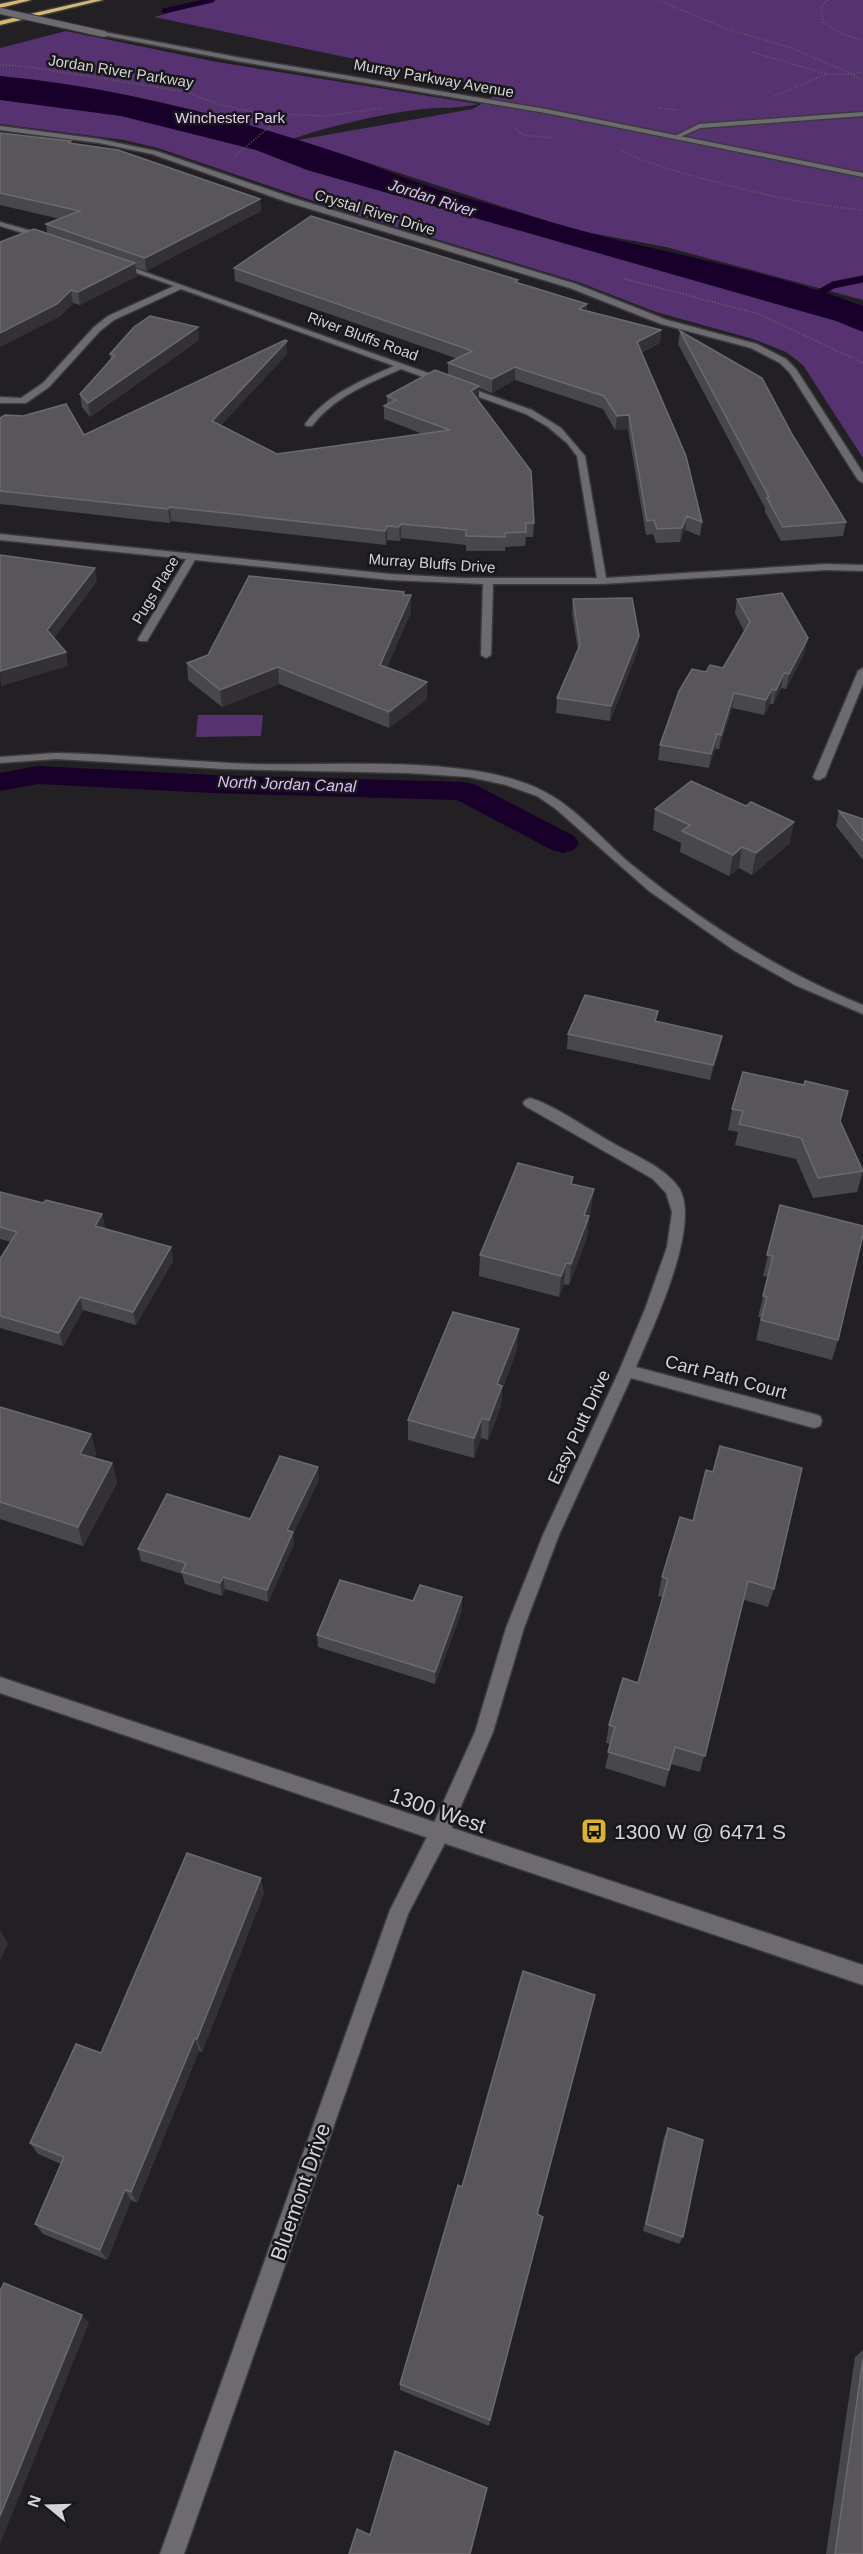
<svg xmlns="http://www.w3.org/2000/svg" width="863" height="2554" viewBox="0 0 863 2554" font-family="Arial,sans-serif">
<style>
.green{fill:#563370}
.water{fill:#18002a}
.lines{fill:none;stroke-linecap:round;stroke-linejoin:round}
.stream-far1{stroke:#18002a;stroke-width:5}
.stream{stroke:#18002a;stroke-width:7}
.canal{fill:#18002a;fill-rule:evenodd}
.service-casing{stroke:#3b3a3c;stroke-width:3}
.minor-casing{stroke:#3b3a3c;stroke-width:3}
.tertiary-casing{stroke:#3b3a3c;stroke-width:3}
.motorway-casing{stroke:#3b3a3c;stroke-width:3}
.path-far1{stroke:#636264;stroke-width:1.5;stroke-dasharray:1 2;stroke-linecap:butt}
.path{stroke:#636264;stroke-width:2;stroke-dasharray:1 2;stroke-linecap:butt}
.service{fill:#6d6b6f;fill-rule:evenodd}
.minor{fill:#6d6b6f;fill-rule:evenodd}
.tertiary{fill:#6d6b6f;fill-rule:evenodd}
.motorway{fill:#d3b873;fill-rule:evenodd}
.tertiary-bridge-casing{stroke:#3b3a3c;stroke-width:8;stroke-linecap:butt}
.tertiary-bridge{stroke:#6d6b6f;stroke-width:6}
.wall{fill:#48484a}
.shaded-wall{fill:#333134}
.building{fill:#585659;stroke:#6b6a6d;stroke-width:1.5}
.labels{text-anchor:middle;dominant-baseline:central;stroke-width:5;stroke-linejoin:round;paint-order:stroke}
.far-street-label{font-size:15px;fill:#d4d3d5;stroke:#18171a}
.far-park-label{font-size:15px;fill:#e3cef6;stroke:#18171a}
.far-water-label{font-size:16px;font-style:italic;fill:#ddbdf9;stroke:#18171a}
.street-label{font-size:18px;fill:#d4d3d5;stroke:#18171a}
.near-street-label{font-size:21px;fill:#d4d3d5;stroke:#18171a}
.near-poi-label{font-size:21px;fill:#d4d3d5;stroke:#18171a;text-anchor:start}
</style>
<rect width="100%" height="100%" fill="#222023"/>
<g class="green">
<path d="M216,0H863V300L666,247L575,230L298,140L473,109L503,90L154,17Z"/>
<path d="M66,31L217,62L478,104C459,109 441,107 422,109C376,115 319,128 276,145L863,326V458L803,365L786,352L753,339L656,312L581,283L337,209L158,148L124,140L0,124V48Z"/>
<path d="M198,715H263L261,736L196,737Z"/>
</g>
<path class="water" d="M0,76C107,86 212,112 314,145C364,160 410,182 460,196C511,210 562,226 613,239C697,259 782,275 863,306V332L836,321L307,170L256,150L121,116L0,100Z"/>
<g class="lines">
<path class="stream-far1" d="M164,11L212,0"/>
<path class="stream" d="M807,300L833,285L863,279"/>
<path class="canal" d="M38,766L212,775L463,782L474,784L574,836L579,843L574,850L563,853L552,850L457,800L212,793L38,784L0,791V773Z"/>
<g class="service-casing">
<g id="service">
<path d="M863,112V116L700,128L680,137L675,136L699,124Z"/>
<path d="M56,753C122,754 188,762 255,764C336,766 475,754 545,792C579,810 603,841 632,865C702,922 779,971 863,1005V1014L795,985L735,951L649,891L556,809L537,796L506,785L469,777L408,773L225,769L56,759L0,763V757Z"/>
</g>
</g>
<g class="minor-casing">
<g id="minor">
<path d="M0,126L99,139L156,151L293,198L576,284L667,320L757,344L786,359L796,369L863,473V483L858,480L790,373L780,363L751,348L661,324L570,288L287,202L152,154L99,143L0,130Z"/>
<path d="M0,222L49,236L50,238L46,240L0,226Z"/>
<path d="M114,261L532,410L561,428L585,456L606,578L826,564L863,565V571L826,570L602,584H493L491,655L486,658L481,655L483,584L390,580L195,560L147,641H139L138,639L186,559L0,540V534L390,574L461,578H597L577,456L567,443L548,427L526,414L401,369C368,384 335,396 312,426H306L305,424C327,394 361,381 394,366L181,289L114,320L100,331L49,387L26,403H0V397L21,398L43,383L94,327L108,316L174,286L114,265Z"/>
<path d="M863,668V684L825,777L819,780L815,779L813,777L858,671Z"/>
<path d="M530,1098C554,1105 588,1129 611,1142C633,1155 664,1166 679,1188C702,1225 652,1329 636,1367L814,1414L820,1416L822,1421L820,1426L814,1428L631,1378L559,1535L524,1628L493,1732L446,1841L408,1914L184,2554H160L390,1910L432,1827L475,1732L506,1628L543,1535L619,1371L645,1309L667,1247L672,1212L666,1193L653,1179L525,1106L523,1103L525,1100Z"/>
</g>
</g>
<g class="tertiary-casing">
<g id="tertiary">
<path d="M104,32L242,58L546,109L863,173V177L546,113L242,62L102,35Z"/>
<path d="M0,1677L863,1965V1985L0,1693Z"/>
</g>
</g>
<g class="motorway-casing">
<g id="motorway">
<path d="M19,0H31L0,8V4Z"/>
<path d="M91,0H103L0,25V21Z"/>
</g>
</g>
<g class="path-far1">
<path d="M658,0L727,29L791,48L852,74L863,72"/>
<path d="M827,0L821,7L823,22L840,33L863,41"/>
<path d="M752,52L826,74H852L863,81"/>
<path d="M0,65L23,66L187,92L221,105L258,113L324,116L383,108"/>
<path d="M775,96L826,74"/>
<path d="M658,108L677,110"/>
<path d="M516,129L523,135L553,138"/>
<path d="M620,150C648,164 678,172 708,180C759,194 810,205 863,210"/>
<path d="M235,156L281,117"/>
</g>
<path class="path" d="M625,279L759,314L863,363"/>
<use href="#service" class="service"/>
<use href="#minor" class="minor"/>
<use href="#tertiary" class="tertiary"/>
<use href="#motorway" class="motorway"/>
<g class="tertiary-bridge-casing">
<path id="tertiary-bridge" d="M0,11L104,34"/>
</g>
<use href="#tertiary-bridge" class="tertiary-bridge"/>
</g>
<g class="wall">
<path d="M0,133L72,144L260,199L261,211L146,271L135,267L137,276L80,305L73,303L59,317L46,224L60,219L0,205Z"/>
<path d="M234,268L518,283L587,304L586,311L661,330L660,343L641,353L702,522L700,536L685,530L680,542L656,543L653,534L646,535L628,429L615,430L603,409L515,380L492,393L479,388V400H478L534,523L533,537H526L525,546L505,547V551H466V545L401,538L400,541L387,540L386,545L171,521L170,523L0,504V418L84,435L287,354L221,425L277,454L423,434L384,419V406L387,405V396L448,375V363L458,359L235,281Z"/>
<path d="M198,327L199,340L90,417L82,407L80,394L111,360L110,354Z"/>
<path d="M680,331L846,522L843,536L781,541L765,512V508L678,344Z"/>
<path d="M404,592V595H411V612L387,667L427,682V699L389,728L279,684L222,707L188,680L187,663Z"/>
<path d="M573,599L639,636L638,650L610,721L556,713L557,698L578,651L572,613Z"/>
<path d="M737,599L805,652L786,689L781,688L773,704H770L764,715L732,708L719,749H715L709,768L658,760L660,745L706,672L723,668L744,631L735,613Z"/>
<path d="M655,809L790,843L752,875L739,868L729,876L680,852L681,843L653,830Z"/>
<path d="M839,811L863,819V860L836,826Z"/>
<path d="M657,1022L722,1036L719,1051L710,1080L567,1049L568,1034Z"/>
<path d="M732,1109L840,1121L863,1171L857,1192L813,1198L796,1159L735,1145L738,1132L728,1130Z"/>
<path d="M573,1184L591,1210L589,1216L587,1237L569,1285L564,1284L559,1297L479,1276L480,1255Z"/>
<path d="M0,1192L43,1203L102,1214L105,1228L104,1229L171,1247L173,1261L136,1325L83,1310L63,1346L0,1328V1259L11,1242L0,1239Z"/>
<path d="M780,1205L838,1340L832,1360L756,1340L761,1317H758L768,1277L763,1276Z"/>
<path d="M517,1349L502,1390L501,1406L488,1440L481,1438L474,1458L408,1440V1420Z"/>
<path d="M0,1407L91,1434L96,1454L94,1458L112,1463L117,1483L83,1546L0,1519Z"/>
<path d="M318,1467L319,1480L293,1534L294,1544L268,1602L225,1589L222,1596L185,1584L182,1574L141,1561L138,1549L250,1519Z"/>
<path d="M680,1517L774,1589L768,1607L744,1600L700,1772L671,1764L665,1787L605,1768L611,1744L606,1743L609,1725L638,1683L663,1597L658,1596L662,1577Z"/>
<path d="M462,1597V1610L435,1684L318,1647L317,1635L413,1601Z"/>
<path d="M264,1893L202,2052L199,2051L137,2203L131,2200L107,2260L43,2234L35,2224L61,2164L38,2154L30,2143L101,2053Z"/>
<path d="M592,2007L538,2214L489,2426L400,2390V2384L462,2187Z"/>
<path d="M668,2128L683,2237L679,2244L643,2231L664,2137Z"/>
<path d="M863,2350V2554H826L855,2357Z"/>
</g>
<g class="shaded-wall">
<path d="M260,199L261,211L146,271L145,258Z"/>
<path d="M135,263L137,276L80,305L78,292Z"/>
<path d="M71,290L73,303L59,317L0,347V333Z"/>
<path d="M587,304L586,317L579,309Z"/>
<path d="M198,327L199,340L90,417L88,403Z"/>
<path d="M661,330L660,343L636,355L637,342Z"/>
<path d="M287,341V354L213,434L212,421Z"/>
<path d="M515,367V380L492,393V379Z"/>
<path d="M479,386V400L470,404L471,391Z"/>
<path d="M629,415L628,429L615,430L617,416Z"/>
<path d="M170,507L171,521L170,523L168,509Z"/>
<path d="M687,516L685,530L680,542L682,528Z"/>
<path d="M401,524V538L400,541L399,527Z"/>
<path d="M387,526V540L386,545L385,531Z"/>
<path d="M95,568L97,582L49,645L47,630Z"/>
<path d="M411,595V612L381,681L380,665Z"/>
<path d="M639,636L638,650L610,721L611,706Z"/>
<path d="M808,638L805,652L786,689L789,674Z"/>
<path d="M66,652L68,666L1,686L0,671Z"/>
<path d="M278,667L279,684L222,707L220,690Z"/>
<path d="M784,673L781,688L773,704L776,690Z"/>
<path d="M427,682V699L389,728V712Z"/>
<path d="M772,689L770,704L764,715L766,700Z"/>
<path d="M734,693L732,708L719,749L721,735Z"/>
<path d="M717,734L715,749L709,768L711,754Z"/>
<path d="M794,822L790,843L752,875L756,853Z"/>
<path d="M742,847L739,868L729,876L733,855Z"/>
<path d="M722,1036L719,1051L710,1080L713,1065Z"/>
<path d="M594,1189L591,1210L581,1235L584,1215Z"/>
<path d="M102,1214L105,1228L98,1240L95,1226Z"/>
<path d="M589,1216L587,1237L569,1285L571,1264Z"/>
<path d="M171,1247L173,1261L136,1325L133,1312Z"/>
<path d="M566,1263L564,1284L559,1297L561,1276Z"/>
<path d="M80,1297L83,1310L63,1346L59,1333Z"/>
<path d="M519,1329L517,1349L502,1390L501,1406L488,1440L489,1420L497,1384Z"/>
<path d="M482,1418L481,1438L474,1458V1438Z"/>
<path d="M91,1434L96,1454L86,1473L80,1454Z"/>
<path d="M112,1463L117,1483L83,1546L78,1527Z"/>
<path d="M318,1467L319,1480L293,1534L294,1544L268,1602L267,1590L287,1530Z"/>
<path d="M223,1577L225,1589L222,1596L220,1583Z"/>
<path d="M462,1597V1610L435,1684V1672Z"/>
<path d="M261,1878L264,1893L202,2052L197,2039Z"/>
<path d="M0,1930L8,1944L0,1961Z"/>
<path d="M195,2038L199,2051L137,2203L131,2192Z"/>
<path d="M125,2190L131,2200L107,2260L100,2250Z"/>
<path d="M82,2315L89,2323L0,2544V2516Z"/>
</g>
<g class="building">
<path d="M0,133L71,141L69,143L118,150L260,199L145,258L46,224L80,211L0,193Z"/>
<path d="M311,216L518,280L515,282L587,304L579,309L661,330L637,342L686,456L702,522L687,516L682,528L657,529L654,520L647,521L629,415L617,416L604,396L515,367L492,379L448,363L472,351L464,348L234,268Z"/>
<path d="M34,229L135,263L78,292L71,290L57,304L0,333V242Z"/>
<path d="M150,316L198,327L88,403L80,394L115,355L110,354L134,327Z"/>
<path d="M680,331L762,378L793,436L846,522L783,527L767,498L769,497Z"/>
<path d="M285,340L287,341L212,421L277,454L450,430L384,406L396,400L387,396L435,370L479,386L471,391L531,471L534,523H526V532L505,533V537L466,536V530L401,524L399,527L387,526L385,531L170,507L168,509L0,491V418L5,415L23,416L66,404L84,435Z"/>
<path d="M0,555L95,568L47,630L66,652L0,671Z"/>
<path d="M249,576L404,592L403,595H411L380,665L427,682L389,712L278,667L220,690L187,663L208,655Z"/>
<path d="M782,593L808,638L789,674L784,673L776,690L772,689L766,700L734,693L721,735L717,734L711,754L660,745L679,691L692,669L706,672L710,665L723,668L750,622L737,599Z"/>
<path d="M632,598L639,636L611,706L557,698L580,645L573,599Z"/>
<path d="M691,781L746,806L751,802L794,822L756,853L742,847L733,855L682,831L690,825L655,809Z"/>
<path d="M839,811L863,819V841Z"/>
<path d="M585,995L658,1011L655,1021L722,1036L713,1065L568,1034Z"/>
<path d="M743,1072L804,1085L805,1081L848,1091L840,1121L863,1171L818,1178L801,1138L739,1124L743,1111L732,1109Z"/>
<path d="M518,1163L573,1177L571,1184L594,1189L584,1215L589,1216L571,1264L566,1263L561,1276L480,1255Z"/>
<path d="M0,1192L43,1203L46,1200L102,1214L95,1226L171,1247L133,1312L80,1297L59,1333L0,1316V1259L17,1232L0,1227Z"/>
<path d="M780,1205L863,1226V1235L838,1340L761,1320L767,1297L763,1296L773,1256L767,1255Z"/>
<path d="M453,1312L519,1329L497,1384L502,1386L489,1420L482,1418L474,1438L408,1420Z"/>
<path d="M0,1407L91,1434L80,1454L112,1463L78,1527L0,1502Z"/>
<path d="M720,1446L802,1468L774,1589L748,1581L705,1756L675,1747L669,1770L608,1752L615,1727L609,1725L623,1678L638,1683L668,1579L662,1577L680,1517L693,1521L706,1470L713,1472Z"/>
<path d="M280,1456L318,1467L287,1530L293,1532L267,1590L223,1577L220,1583L182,1572L186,1563L138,1549L167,1494L250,1519Z"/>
<path d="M340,1580L413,1601L420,1585L462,1597L435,1672L317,1635Z"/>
<path d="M187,1853L261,1878L197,2039L195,2038L131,2192L125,2190L100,2250L35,2224L64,2157L30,2143L76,2044L101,2053Z"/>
<path d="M523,1971L595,1995L537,2214L543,2217L490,2420L400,2384L458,2185L462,2187Z"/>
<path d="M668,2128L703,2140L683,2237L646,2224Z"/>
<path d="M4,2283L82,2315L0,2516V2291Z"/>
<path d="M863,2359V2554H835Z"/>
<path d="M395,2451L487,2488L470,2554H349L357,2529L370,2535Z"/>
</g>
<defs>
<g id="bus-square" transform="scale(1.35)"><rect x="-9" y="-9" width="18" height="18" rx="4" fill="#dcb233" stroke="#18171a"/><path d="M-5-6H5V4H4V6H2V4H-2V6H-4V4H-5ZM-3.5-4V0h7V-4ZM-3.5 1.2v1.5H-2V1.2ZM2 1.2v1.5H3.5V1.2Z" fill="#111"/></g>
</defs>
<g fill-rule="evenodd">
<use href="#bus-square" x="594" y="1831"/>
</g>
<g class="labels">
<g class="far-street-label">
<text transform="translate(121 71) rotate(9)">Jordan River Parkway</text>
<text transform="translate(434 78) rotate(10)">Murray Parkway Avenue</text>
<text transform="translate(375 212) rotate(17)">Crystal River Drive</text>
<text transform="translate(363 336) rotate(20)">River Bluffs Road</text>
<text transform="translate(432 563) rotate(4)">Murray Bluffs Drive</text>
<text transform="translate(155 590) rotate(-59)">Pugs Place</text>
</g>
<g class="far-park-label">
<text x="230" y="117">Winchester Park</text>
</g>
<g class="far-water-label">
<text transform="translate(432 198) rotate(18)">Jordan River</text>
<text transform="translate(287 784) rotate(2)">North Jordan Canal</text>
</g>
<g class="street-label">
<text transform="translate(726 1377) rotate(15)">Cart Path Court</text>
<text transform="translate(579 1427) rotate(-65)">Easy Putt Drive</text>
</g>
<g class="near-street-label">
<text transform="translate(438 1810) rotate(19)">1300 West</text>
<text transform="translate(300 2192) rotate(-71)">Bluemont Drive</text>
</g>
<g class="near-poi-label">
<text x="614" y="1831">1300 W @ 6471 S</text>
</g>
</g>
<g transform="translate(48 2506) rotate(289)" stroke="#18171a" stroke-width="4.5" paint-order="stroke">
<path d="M0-4.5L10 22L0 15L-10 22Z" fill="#d4d3d5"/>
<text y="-9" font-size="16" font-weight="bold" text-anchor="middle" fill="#d4d3d5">N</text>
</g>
</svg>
